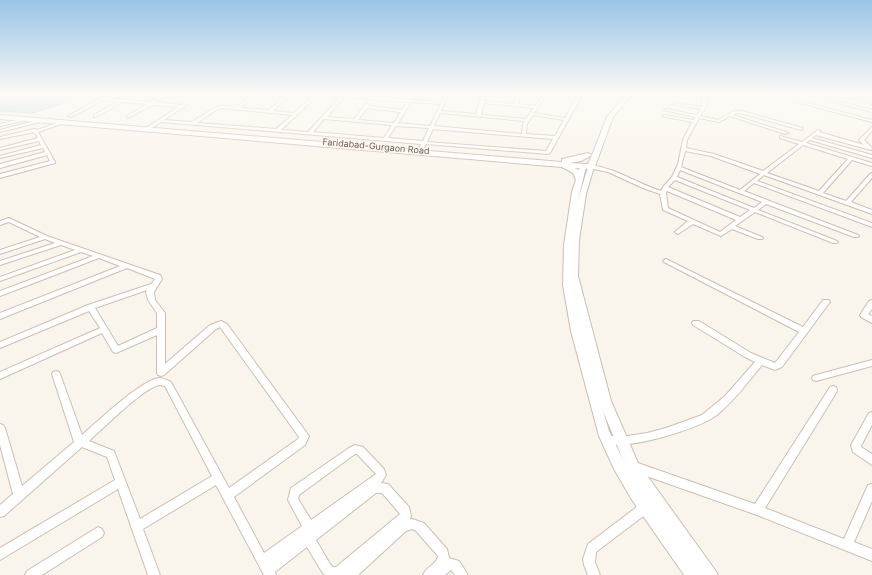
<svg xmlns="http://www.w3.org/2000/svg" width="872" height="575" viewBox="0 0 872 575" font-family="Inter,sans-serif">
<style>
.water{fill:#c2dde2;stroke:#aaccd3}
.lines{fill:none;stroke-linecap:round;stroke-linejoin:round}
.minor-casing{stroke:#ccbeb3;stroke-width:2}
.tertiary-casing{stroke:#ccbeb3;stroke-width:2}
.secondary-casing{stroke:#cebeb1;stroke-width:2}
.minor{fill:#fff;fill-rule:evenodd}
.tertiary{fill:#fff;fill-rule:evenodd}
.secondary{fill:#fff;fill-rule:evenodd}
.labels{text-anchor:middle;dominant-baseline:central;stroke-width:3;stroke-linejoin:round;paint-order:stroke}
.far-street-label{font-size:9px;fill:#735e52;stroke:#fdf9f2}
</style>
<rect width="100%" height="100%" fill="#faf5ec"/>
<path class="water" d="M0,95H89L33,113L0,111Z"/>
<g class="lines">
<g class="minor-casing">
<g id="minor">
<path d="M107,95H112L107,98L150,102L162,95H167L155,102L182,105L197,95H201L164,120L192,122L214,108L221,106L236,107L253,95H257L240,108L269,110L286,95H290L273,111L294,113L314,95H318L281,130L308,132L342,95L442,102L445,95H449L441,111L476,114L482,95H486L484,101L514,104L516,95H520L518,104L535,106L542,95H546L534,113L565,118L578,95H582L550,153L548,154L426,144L422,152L420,153L418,152L421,144L161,122L148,130H146V128L178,107L152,105L128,118H127V116L147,104L122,102L96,117H94V115L117,102L103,100L71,117L68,116ZM344,97L407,102L402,110L368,106V104H366L354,119L327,117ZM411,102L441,104L430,126L398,123ZM484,103L534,108L526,119L481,115ZM221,108L292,115L276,129L197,123L216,110ZM367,108L401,112L394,123L358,120ZM440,113L525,121L523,124L522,134L434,126ZM533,115L564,120L555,136L526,134L527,124ZM324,119L392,125L384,138L313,132ZM396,126L429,128L423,141L388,138ZM433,129L553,139L546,151L427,142Z"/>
<path d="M688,95H708L705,109L700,116L718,120L734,111H741L803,128V129L801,130L741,113H736L733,115L789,133L785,134L730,116L719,122L699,118L687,140L686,148L714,154L763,171L799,144L780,138V136L802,142L818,130L820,131L819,132L864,145L859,140L872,127V131L864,140L872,148L871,150L816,135L812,138L872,155V158L810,140L806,143L872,163V166L852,160L823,193L846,201L870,174L872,173V178L851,202L872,210V214L764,175L757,181L872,223V227L754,183L744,191L858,235L859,236L858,237H854L766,204L758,210L837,241L838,242L837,243H833L755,212L735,226L762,237L763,238L762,239H758L732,229L721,236L693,224L678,234L676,233L675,232L676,231L688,221L663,210L660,194L643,188L608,172L589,168V166L591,165C618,169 636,183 661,191L663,187L672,177L678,164L683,140L692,122L662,116L664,115L694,120L695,117L664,110L666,109L697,115L701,109L671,104L673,103L702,107L703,98ZM803,145L848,159L819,191L767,173ZM685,151L711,156L760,174L740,190L681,167ZM680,170L762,202L754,208L677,177ZM675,180L750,210L740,217L668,187ZM667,191L736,220L720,232L668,208L666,193Z"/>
<path d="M771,95H777L872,120V122Z"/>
<path d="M808,95H814L872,110V112Z"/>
<path d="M838,95H844L872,102V104Z"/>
<path d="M26,118H27V120L0,126V124Z"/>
<path d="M42,119L44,120V121L0,132V130Z"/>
<path d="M63,121L67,122L38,132L55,162V163L0,178V174L50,161L47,155L0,168V164L45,152L43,148L0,158V156L41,145L39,141L0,150V148L38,138L34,132L0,139V137L35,129L37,130Z"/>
<path d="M9,218L47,236L160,275L162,279L154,292L155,300L165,313V364L210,325L221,321L227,324L309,436L305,445L234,497L264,553L302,526L288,500L291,488L349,448L355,445L363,447L384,469L386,475L381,483L388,484L409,507L411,516L410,519H412L424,523L447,549L449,558L459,561L468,575H455L451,570L445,575H423C426,567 437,564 438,556L416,531L412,529L406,531L358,575H325L322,572L307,547L275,572L276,575H264L216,485L143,529L160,575H148L118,489L0,560V548L115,480L107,457L82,447L4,516L0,517V505L13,494L0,445V424L3,425L5,428L22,486L74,442L52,374L53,372L56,371L59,372L60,374L82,435C97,422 141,380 159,378C163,378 167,380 171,382L229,488L298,439L299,437L220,327L216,329L164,375L161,376L158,375L157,373V335L116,353L113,352L102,333L0,379V372L100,328L89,311L0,348V342L88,305L151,284L155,279L127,268L0,319V313L120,266L99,258L0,296V291L93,256L81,252L0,281V277L75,250L61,245L0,265V261L55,243L45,239L0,254V250L40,237L9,222L0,225V221ZM147,290L146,292L148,300L157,313V328L118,346L95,308ZM159,385L165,386L212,476L140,519L114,451L89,441C104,428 142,389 159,385ZM355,454H357L376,474L311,520L298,499L299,495ZM376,493H382L400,514L336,567H333L330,564L316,540Z"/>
<path d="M666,259L803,327L823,300H829L830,302L782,367L775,370L762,365C748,382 734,401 717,415C699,429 626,451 604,443L602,440L604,437L607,436H627L647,433L666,428L702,415L725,396L755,362L745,357L693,325L692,323L693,321H699L751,353L775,363L799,332L664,262L663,261L664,260Z"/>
<path d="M872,300V309L868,314L872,316V323L861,317L860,315L869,301Z"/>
<path d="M872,360V366L816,381L813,380L812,378L813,376L816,375Z"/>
<path d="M833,386L836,387L837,390L836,393L765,508L844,539L868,485L872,484V501L854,542L872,549V561L757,515L635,472L631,470L630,467L631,464L635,462L755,504L830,387Z"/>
<path d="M872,412V425L861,446V447L872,454V465L853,452L851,445L869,413Z"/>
<path d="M646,502L650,503L651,507L650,511L596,552L595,562L600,575H588L584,565L583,559L588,544L642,503Z"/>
<path d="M98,527L102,529L104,533L102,537L42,575H25L27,571Z"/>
</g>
</g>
<g class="tertiary-casing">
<path id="tertiary" d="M583,165L586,167L578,200L588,167L591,165L594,167L586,194L579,240L578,276L611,401L638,463L715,570L718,575H701L700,574L701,575H684L632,500L614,469L599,436L571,331L563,285L564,245L572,192L580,167ZM603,411L624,462L609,431Z"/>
</g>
<g class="secondary-casing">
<path id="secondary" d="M626,95H632L613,117L594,169L575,168L579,170L583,178L579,180H576L573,173L562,167L0,119V115L562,162V159L588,153L592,155L607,117ZM592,155L588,164L569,163L581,161Z"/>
</g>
<use href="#minor" class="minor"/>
<use href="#tertiary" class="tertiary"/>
<use href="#secondary" class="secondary"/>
</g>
<linearGradient id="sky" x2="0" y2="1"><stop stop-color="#99c4e6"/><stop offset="0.54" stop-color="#fdfaf6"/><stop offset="1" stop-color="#fdfaf6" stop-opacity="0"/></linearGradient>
<rect width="872" height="175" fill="url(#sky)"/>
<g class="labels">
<g class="far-street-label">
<text transform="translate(376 146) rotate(5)">Faridabad-Gurgaon Road</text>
</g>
</g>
</svg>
